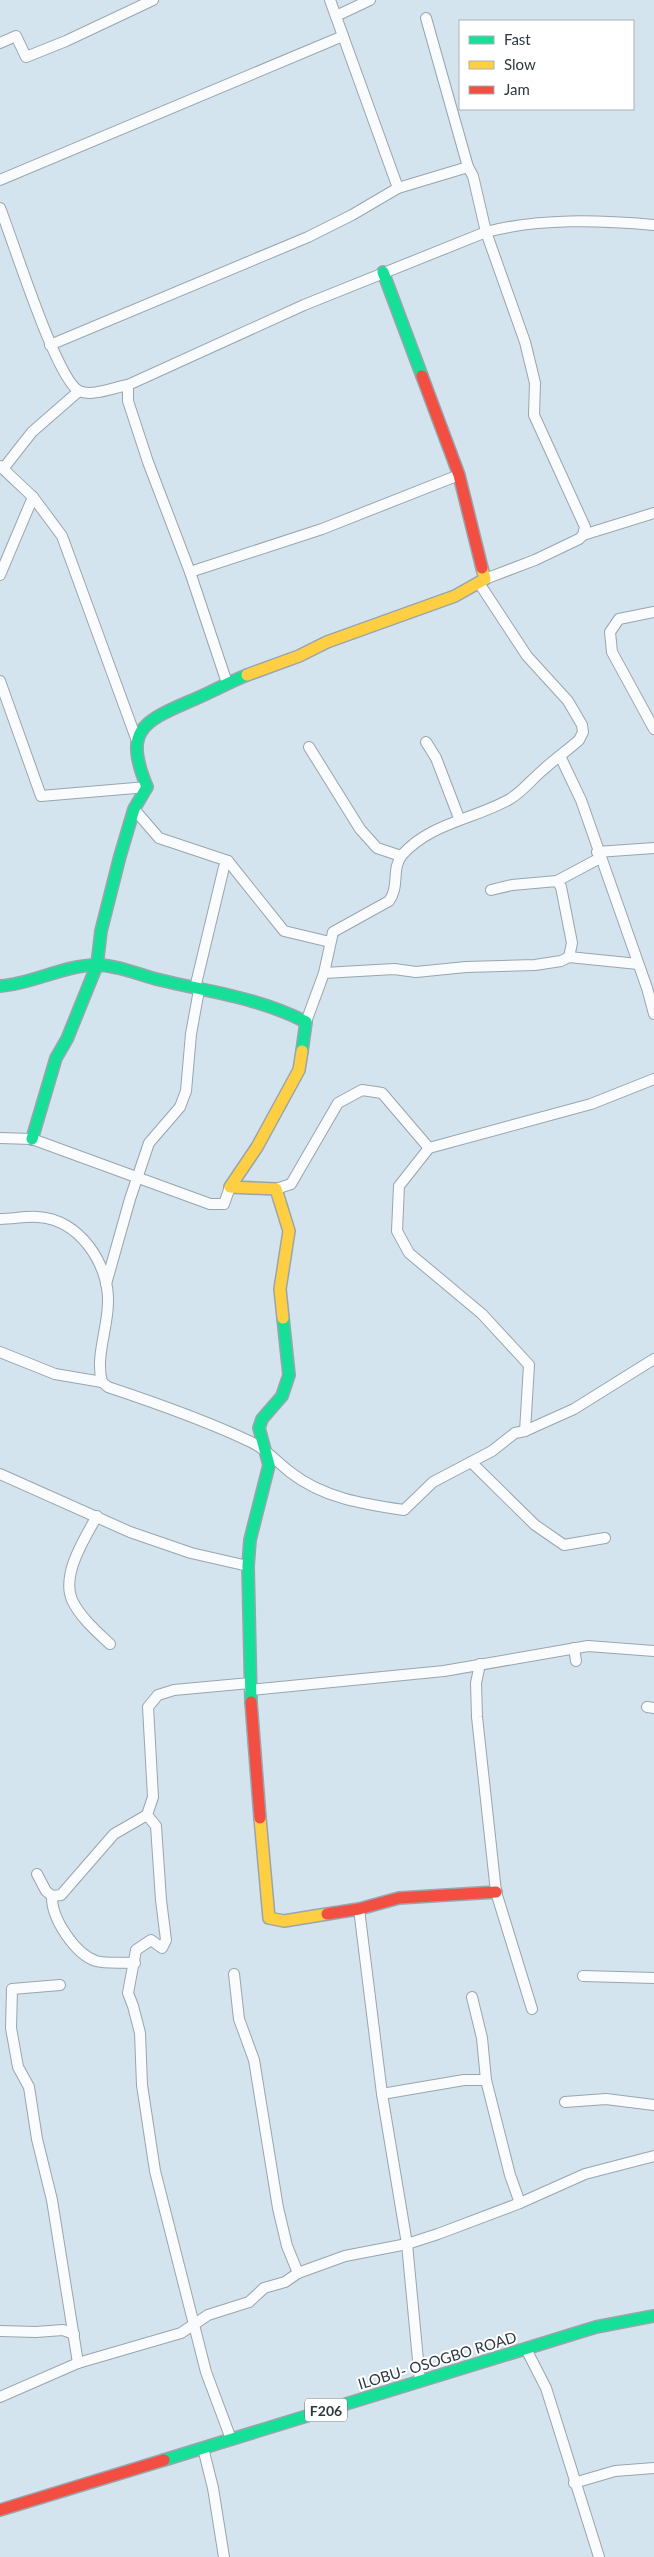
<svg xmlns="http://www.w3.org/2000/svg" width="654" height="2557" viewBox="0 0 654 2557" font-family="Lato,sans-serif">
<style>
.lines{fill:none;stroke-linecap:round;stroke-linejoin:round}
.street-casing{stroke:#99a5ad;stroke-width:12}
.fast-casing{stroke:#99a5ad;stroke-width:14}
.slow-casing{stroke:#99a5ad;stroke-width:14}
.jam-casing{stroke:#99a5ad;stroke-width:14}
.street{stroke:#f9fbfc;stroke-width:10}
.fast{stroke:#16e098;stroke-width:11}
.slow{stroke:#ffcf43;stroke-width:11}
.jam{stroke:#f24e42;stroke-width:11}
.labels{text-anchor:middle;dominant-baseline:central;stroke-width:4;stroke-linejoin:round;paint-order:stroke}
.shield{fill:#fff;stroke:#6c7479;stroke-width:1}
.shield-label{font-size:14px;font-weight:bold;fill:#2d393f}
.street-label{font-size:15px;fill:#2d393f;stroke:#fff}
</style>
<rect width="100%" height="100%" fill="#d4e4ee"/>
<g class="lines">
<g class="street-casing">
<g id="street">
<path d="M330,0L398,188"/>
<path d="M336,16L370,0"/>
<path d="M426,18L468,167"/>
<path d="M0,43L16,36L26,57L66,41L153,0"/>
<path d="M0,180L343,36"/>
<path d="M0,208C13,240 56,379 79,391C92,397 115,387 128,385"/>
<path d="M50,345L308,237L352,215L398,188L468,167L473,176L486,232L525,342L535,383L534,415L585,527L583,535L579,539L535,560L485,579"/>
<path d="M0,466L33,497L62,536L137,741"/>
<path d="M3,469L32,432L79,391"/>
<path d="M583,535L654,513"/>
<path d="M190,572L322,529L459,475"/>
<path d="M0,575L33,497"/>
<path d="M654,612L619,619L610,632L612,652L654,729"/>
<path d="M0,681L41,796L147,787"/>
<path d="M227,683L190,572L148,462L128,401V385L304,305L486,232C540,218 599,220 654,225"/>
<path d="M426,742L436,758L459,818"/>
<path d="M309,747L360,829L377,848L401,856"/>
<path d="M560,756L581,800L647,988L654,1014"/>
<path d="M134,809L159,838L228,861L284,931L330,942"/>
<path d="M597,852L654,848"/>
<path d="M557,881L600,858"/>
<path d="M491,890L512,885L557,881L561,887L572,943L569,957"/>
<path d="M324,973L394,969L416,972L466,967L535,965L561,961L569,957L638,964"/>
<path d="M306,1022L324,973L333,932L389,901C400,886 391,869 402,855C430,823 475,819 510,799C523,791 532,779 544,769C555,759 568,750 579,740L583,732L582,725L568,701L527,656L479,583"/>
<path d="M0,1138L32,1139L210,1204H224L230,1187"/>
<path d="M276,1189L291,1184L338,1103L362,1090L382,1093L429,1148"/>
<path d="M0,1219C13,1219 26,1216 38,1217C79,1219 109,1264 108,1302C108,1328 95,1357 102,1382L108,1387C156,1403 205,1420 251,1442C266,1449 276,1461 290,1472C323,1498 363,1504 404,1510L433,1482L492,1451L515,1433L525,1431L574,1409L654,1359"/>
<path d="M106,1284L130,1199L149,1143L180,1107L186,1091L191,1034L199,990L195,988L224,867L228,861"/>
<path d="M0,1352L55,1374L102,1382"/>
<path d="M525,1431L529,1365L482,1314L409,1253L397,1231L399,1186L429,1148L591,1104L654,1079"/>
<path d="M471,1462L535,1525L564,1545L605,1538"/>
<path d="M0,1474L130,1532L191,1553L248,1566"/>
<path d="M97,1516C85,1538 61,1574 72,1600C80,1617 96,1631 110,1644"/>
<path d="M574,1648L576,1661"/>
<path d="M480,1664L476,1683L477,1717L496,1892L532,2009"/>
<path d="M250,1690L444,1671L588,1646L654,1651"/>
<path d="M647,1707L654,1708"/>
<path d="M37,1874L46,1891L52,1896L61,1895L114,1834L147,1815"/>
<path d="M52,1896C51,1918 75,1954 96,1961C107,1964 123,1962 135,1963"/>
<path d="M359,1909L382,2094L407,2244L420,2381"/>
<path d="M234,1974L239,2019L254,2060L278,2208L287,2246L298,2273"/>
<path d="M583,1976L654,1978"/>
<path d="M60,1985L12,1989L11,2028L18,2067L29,2087L37,2139L52,2200L78,2363"/>
<path d="M472,1997L482,2038L486,2080"/>
<path d="M382,2094L464,2080H486L510,2175L520,2203"/>
<path d="M565,2102L606,2099L654,2105"/>
<path d="M0,2331L36,2332L63,2330L74,2334"/>
<path d="M526,2349L546,2388L599,2557"/>
<path d="M0,2397L78,2363L181,2333L208,2315L249,2302L264,2288L285,2282L298,2273L345,2256L407,2244L438,2234L520,2203L585,2174L654,2156"/>
<path d="M231,2439L206,2372L155,2171L142,2085L140,2033L133,2006L128,1993L136,1950L151,1940L162,1948L166,1940L161,1900L156,1826L147,1815L153,1797L148,1707L158,1695L174,1690L250,1683"/>
<path d="M203,2448L213,2488L224,2557"/>
<path d="M574,2483L615,2471L654,2468"/>
</g>
</g>
<g class="fast-casing">
<g id="fast">
<path d="M383,272L422,376"/>
<path d="M0,986C33,984 63,965 97,965C118,965 139,975 160,980C210,992 260,998 306,1022L302,1051"/>
<path d="M32,1139L56,1058L67,1039L97,965L101,931L120,856L134,809L147,787C125,733 139,723 188,702C208,694 227,683 247,675"/>
<path d="M251,1702L248,1566L250,1540L269,1465L259,1428L262,1419L282,1396L289,1375L283,1318"/>
<path d="M164,2460L596,2327L654,2316"/>
</g>
</g>
<g class="slow-casing">
<g id="slow">
<path d="M247,675L299,656L327,642L455,596L485,579L482,568"/>
<path d="M283,1318L280,1289L289,1231L276,1189L230,1187L257,1147L299,1070L302,1051"/>
<path d="M260,1818L269,1918L284,1921L327,1914"/>
</g>
</g>
<g class="jam-casing">
<g id="jam">
<path d="M422,376L459,475L482,568"/>
<path d="M251,1702L260,1818"/>
<path d="M327,1914L359,1909L399,1898L496,1892"/>
<path d="M0,2510L164,2460"/>
</g>
</g>
<use href="#street" class="street"/>
<use href="#fast" class="fast"/>
<use href="#slow" class="slow"/>
<use href="#jam" class="jam"/>
</g>
<g class="labels">
<rect class="shield" x="305" y="2398.5" width="42" height="23" rx="4"/>
<g class="shield-label">
<text x="326" y="2410">F206</text>
</g>
<g class="street-label">
<text transform="translate(437 2360) rotate(-17)">ILOBU- OSOGBO ROAD</text>
</g>
</g>
<rect x="459" y="20" width="175" height="90" fill="#ffffff" stroke="#abb0b2"/>
<rect x="469" y="36" width="25" height="8" fill="#16e098" stroke="#abb0b2"/>
<text x="504" y="45" font-size="15" fill="#2d393f">Fast</text>
<rect x="469" y="61" width="25" height="8" fill="#ffcf43" stroke="#abb0b2"/>
<text x="504" y="70" font-size="15" fill="#2d393f">Slow</text>
<rect x="469" y="86" width="25" height="8" fill="#f24e42" stroke="#abb0b2"/>
<text x="504" y="95" font-size="15" fill="#2d393f">Jam</text>
</svg>
